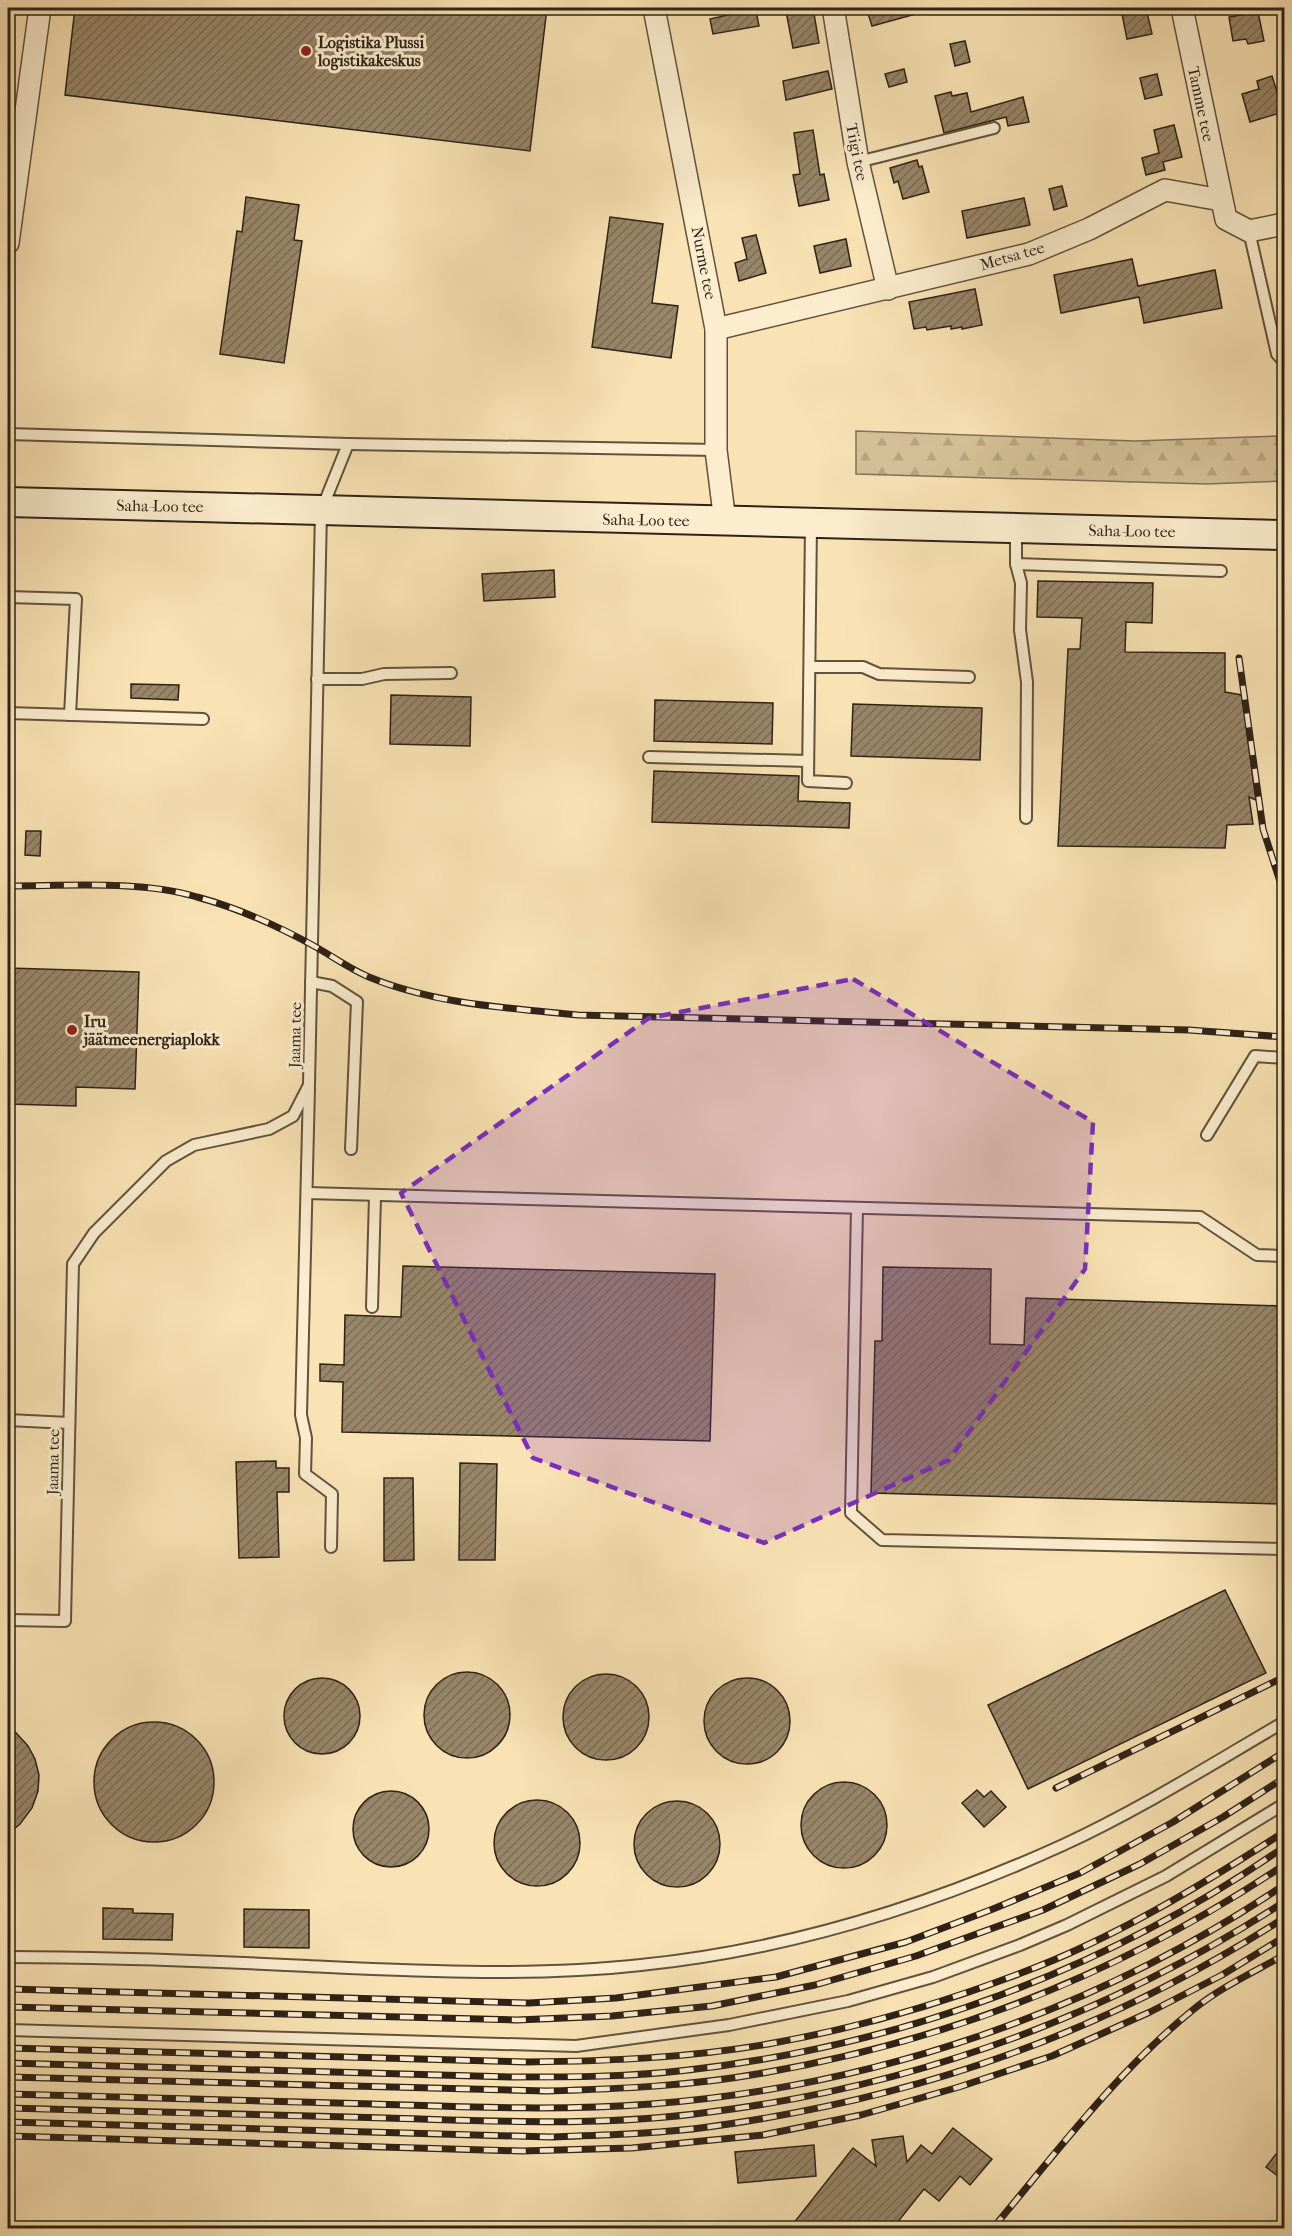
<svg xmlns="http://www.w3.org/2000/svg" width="1292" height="2236" viewBox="0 0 1292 2236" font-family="'IM FELL French Canon',serif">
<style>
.forest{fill:url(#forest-firs);stroke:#827258;stroke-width:1.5}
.building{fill:url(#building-hatch);stroke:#2e2217;stroke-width:1.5}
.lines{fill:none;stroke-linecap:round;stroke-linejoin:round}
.service-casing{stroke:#61523e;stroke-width:14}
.minor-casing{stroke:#61523e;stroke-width:24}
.secondary-casing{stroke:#2e2217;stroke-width:32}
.service{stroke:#fbedce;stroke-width:10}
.minor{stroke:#fbedce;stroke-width:21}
.secondary{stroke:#fbedce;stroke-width:28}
.rail-casing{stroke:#2e2217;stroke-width:7}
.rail{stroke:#fbedce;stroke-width:4.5;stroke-dasharray:14;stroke-linecap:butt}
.marked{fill:#7b2cbf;fill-opacity:0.2;stroke:#7b2cbf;stroke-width:4.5;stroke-dasharray:12 8;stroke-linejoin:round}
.poi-dot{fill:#8f2418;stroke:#fbedce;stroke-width:2}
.labels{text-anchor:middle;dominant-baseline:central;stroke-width:6;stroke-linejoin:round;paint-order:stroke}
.poi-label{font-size:16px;font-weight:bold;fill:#2e2217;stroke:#fbedce;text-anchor:start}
.street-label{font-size:16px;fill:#2e2217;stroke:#fbedce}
</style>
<defs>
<pattern id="forest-firs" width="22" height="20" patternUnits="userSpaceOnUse" patternTransform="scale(1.5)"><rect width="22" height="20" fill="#d6c299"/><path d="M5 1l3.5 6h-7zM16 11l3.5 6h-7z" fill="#b8a683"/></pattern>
<pattern id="building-hatch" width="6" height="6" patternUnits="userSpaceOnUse" patternTransform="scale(1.5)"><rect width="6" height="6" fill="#988669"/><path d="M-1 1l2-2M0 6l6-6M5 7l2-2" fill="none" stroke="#7c6d55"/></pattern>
</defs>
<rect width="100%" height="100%" fill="#f9e3b4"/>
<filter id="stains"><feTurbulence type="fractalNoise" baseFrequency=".00333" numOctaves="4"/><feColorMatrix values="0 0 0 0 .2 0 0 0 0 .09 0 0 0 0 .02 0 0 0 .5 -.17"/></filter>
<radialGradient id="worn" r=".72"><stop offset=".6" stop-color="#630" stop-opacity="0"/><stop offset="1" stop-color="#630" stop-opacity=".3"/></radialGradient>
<path class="forest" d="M856,431L1135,441L1276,436L1284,466V481L1206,484L856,474Z"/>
<g class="building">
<path d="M75,8H547L530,151L65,95Z"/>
<path d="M745,8L746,13L756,11L759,26L713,34L710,19L728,15L727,11Z"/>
<path d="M802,8H813L819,43L793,48L786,11Z"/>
<path d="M876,8H922L923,12L872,26L867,10Z"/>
<path d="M1128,8H1146L1152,34L1127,39L1121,9Z"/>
<path d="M1258,12L1264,41L1248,44L1246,39L1233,41L1229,17Z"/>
<path d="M965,41L970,62L955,66L950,44Z"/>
<path d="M904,69L907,82L889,87L885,74Z"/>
<path d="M828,71L832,89L786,100L783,81Z"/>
<path d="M1157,74L1162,95L1145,99L1140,78Z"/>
<path d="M1272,76L1283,112L1250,122L1242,94L1259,89L1257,81Z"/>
<path d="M951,92L952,96L967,93L971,112L1023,97L1029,122L1008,126L1006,117L944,133L935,96Z"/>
<path d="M1174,125L1182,157L1163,162L1165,170L1146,175L1142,158L1159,153L1154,130Z"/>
<path d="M813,130L820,175L824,174L829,200L799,206L793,175L800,174L794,133Z"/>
<path d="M917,160L919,167L922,166L929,192L903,199L898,181L894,183L890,168Z"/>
<path d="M1062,186L1067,206L1054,210L1049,189Z"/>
<path d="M246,197L299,205L294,240L302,241L284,363L220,354L237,231L242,232Z"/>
<path d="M1024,198L1030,225L967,238L962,211Z"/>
<path d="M610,217L663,224L652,303L678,306L671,358L592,347Z"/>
<path d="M756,235L766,273L739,281L735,263L747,259L742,238Z"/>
<path d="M846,239L851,266L820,273L814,246Z"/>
<path d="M1132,259L1138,286L1215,270L1222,308L1144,323L1139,297L1061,313L1054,275Z"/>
<path d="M975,289L982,325L962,329V327L951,329V326L927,330L926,327L914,329L909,302Z"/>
<path d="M554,570L555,597L484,601L482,574Z"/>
<path d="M1038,581L1153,583L1152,623L1126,622L1125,652L1225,653V692L1242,695L1256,800L1249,797L1253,824L1227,825L1225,848L1058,846L1068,649H1080L1082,618L1037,617Z"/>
<path d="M131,684L179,685L178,700L131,698Z"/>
<path d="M391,695L471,697L470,746L390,744Z"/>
<path d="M655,700L773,703L772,744L654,741Z"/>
<path d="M853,704L982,708L980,760L851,756Z"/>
<path d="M654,771L799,776L798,801L850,803L849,828L652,822Z"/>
<path d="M26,831H41L40,856L25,855Z"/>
<path d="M8,968L139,972L135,1089L76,1087V1106L8,1104Z"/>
<path d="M403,1266L715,1274L710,1441L342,1432L343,1382L320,1381V1364L344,1365L345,1315L401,1317Z"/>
<path d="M883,1267L991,1269L990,1344L1024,1345L1026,1298L1282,1306L1281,1351H1284V1498H1282V1504L871,1493L875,1341H882Z"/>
<path d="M276,1461V1468H289V1492H277L279,1557L239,1558L236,1462Z"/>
<path d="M460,1463L497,1464L495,1560H459Z"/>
<path d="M384,1478H413L414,1560L384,1561Z"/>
<path d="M1225,1590L1266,1673L1028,1789L988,1705Z"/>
<circle cx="467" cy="1715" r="43"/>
<circle cx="606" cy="1717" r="43"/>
<circle cx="322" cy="1716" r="38"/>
<circle cx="747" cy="1721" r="43"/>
<circle cx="154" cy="1782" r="60"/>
<path d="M8,1724L28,1746L35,1759L39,1775L38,1791L32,1808L20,1824L8,1834Z"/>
<circle cx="844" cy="1825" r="43"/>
<path d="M977,1790L984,1797L991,1791L1006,1807L984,1827L962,1803Z"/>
<circle cx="391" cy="1829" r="38"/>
<circle cx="537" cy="1843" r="43"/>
<circle cx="677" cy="1844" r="43"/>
<path d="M103,1908L133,1909V1913L173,1914L172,1940L103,1939Z"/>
<path d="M244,1909L309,1910V1948L244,1947Z"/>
<path d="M953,2128L992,2159L970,2185L960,2176L939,2201L924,2189L892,2229H789L853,2148L876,2166L872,2140L903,2136L907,2162L921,2145L932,2154Z"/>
<path d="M814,2145L816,2176L738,2183L735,2152Z"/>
<path d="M1276,2154L1284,2161V2181L1266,2167Z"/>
</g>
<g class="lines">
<g class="service-casing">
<g id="service">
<path d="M858,162L994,128"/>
<path d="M1249,231L1277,354L1284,362"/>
<path d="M8,434L348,444L716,450"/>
<path d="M811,524L808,781L846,783"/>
<path d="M1016,529V564L1221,571"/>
<path d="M1016,564L1021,583L1020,630L1027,682L1026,818"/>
<path d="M8,597L76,599L70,715"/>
<path d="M810,667H863L879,674L969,677"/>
<path d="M317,679H362L384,674L451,673"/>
<path d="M8,713L203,719"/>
<path d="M649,757L808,761"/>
<path d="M311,982L332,986L357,1002L351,1149"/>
<path d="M309,1088L301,1415L306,1438L305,1474L332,1494L331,1547"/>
<path d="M1207,1135L1255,1056L1284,1058"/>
<path d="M307,1193L1200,1217L1257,1255L1284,1256"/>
<path d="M857,1208L851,1513L882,1540L1284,1549"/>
<path d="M372,1307L375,1196"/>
<path d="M8,1420L69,1423"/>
<path d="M8,1620L65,1621L73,1264L94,1233L166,1161L194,1145L269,1129L293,1116L309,1085L321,511L348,444"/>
<path d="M8,1957C108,1957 208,1961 308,1966C418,1971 531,1977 641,1965C788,1950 929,1906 1063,1845C1139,1810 1212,1764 1284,1722"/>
<path d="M8,2030L576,2046L729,2025L848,2001L933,1977L1020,1945L1067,1925L1166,1876L1284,1804"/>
</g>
</g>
<g class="minor-casing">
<g id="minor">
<path d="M654,8L716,329V450L725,522"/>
<path d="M1182,8L1226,219L1249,231L1284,224"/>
<path d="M834,13L858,162L888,289"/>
<path d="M8,243L40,8"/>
<path d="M716,329L1029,254L1089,229L1165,190L1221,200"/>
</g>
</g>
<g class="secondary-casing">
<path id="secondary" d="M8,502L1284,535"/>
</g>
<use href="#service" class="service"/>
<use href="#minor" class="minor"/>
<use href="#secondary" class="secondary"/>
<g class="rail-casing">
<g id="rail">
<path d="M1239,658L1263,829L1284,894"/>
<path d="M8,886C67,886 140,880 197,897C238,908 276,925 314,946C332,956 350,969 369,977C434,1004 508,1008 578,1015L1189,1030L1284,1037"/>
<path d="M1056,1788L1284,1677"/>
<path d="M8,1989L529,2003L616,1998L776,1977L906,1942L993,1909L1080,1873L1173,1822L1284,1752"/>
<path d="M8,2007L517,2020L612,2016L712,2006L815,1985L916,1956L1043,1910L1140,1864L1223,1817L1284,1778"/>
<path d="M8,2048L528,2062C608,2061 688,2058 768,2044C853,2029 940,2004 1021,1973C1113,1939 1202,1885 1284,1832"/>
<path d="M8,2063L512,2077C570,2077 630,2077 688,2070C900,2046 1109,1969 1284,1847"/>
<path d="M8,2077L546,2091C619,2089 691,2086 763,2073C953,2040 1124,1972 1284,1865"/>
<path d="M8,2094C129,2097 251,2101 373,2104C466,2107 558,2111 651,2104C876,2087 1098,2010 1284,1885"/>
<path d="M8,2108C134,2112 260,2115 386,2118C494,2121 602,2127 710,2112C917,2086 1109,2015 1284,1902"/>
<path d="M8,2122L550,2137C603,2135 656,2134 708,2127C919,2098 1105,2033 1284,1918"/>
<path d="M8,2136L522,2151L632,2148L763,2135L861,2115L959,2087L1052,2056L1150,2012L1222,1975L1284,1937"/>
<path d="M993,2228C1056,2153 1117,2071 1194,2009C1221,1987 1254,1972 1284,1955"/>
</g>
</g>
<use href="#rail" class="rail"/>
</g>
<path class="marked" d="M853,979L1093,1122L1085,1269L949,1460L764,1543L533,1458L401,1193L649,1018Z"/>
<g class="poi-dot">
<circle cx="306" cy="51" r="6"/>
<circle cx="72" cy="1030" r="6"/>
</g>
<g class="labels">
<g class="poi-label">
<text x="318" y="42">Logistika Plussi<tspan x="318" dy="18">logistikakeskus</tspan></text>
<text x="84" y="1021">Iru<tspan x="84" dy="18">jäätmeenergiaplokk</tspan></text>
</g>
<g class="street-label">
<text transform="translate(1201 104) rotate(78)">Tamme tee</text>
<text transform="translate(857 152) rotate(79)">Tiigi tee</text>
<text transform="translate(1012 256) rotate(-16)">Metsa tee</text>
<text transform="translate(704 263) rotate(79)">Nurme tee</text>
<text transform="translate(160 506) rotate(1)">Saha-Loo tee</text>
<text transform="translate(646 520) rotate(1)">Saha-Loo tee</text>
<text transform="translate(1132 531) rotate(1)">Saha-Loo tee</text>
<text transform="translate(295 1035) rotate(-89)">Jaama tee</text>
<text transform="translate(53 1462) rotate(-89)">Jaama tee</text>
</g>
</g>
<rect width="1292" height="2236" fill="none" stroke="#f9e3b4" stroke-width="30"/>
<rect x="9" y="9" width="1274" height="2218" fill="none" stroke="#2e2217" stroke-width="3"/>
<rect x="15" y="15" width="1262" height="2206" fill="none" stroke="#2e2217" stroke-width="1.5"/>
<rect width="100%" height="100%" filter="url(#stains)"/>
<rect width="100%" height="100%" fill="url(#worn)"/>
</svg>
